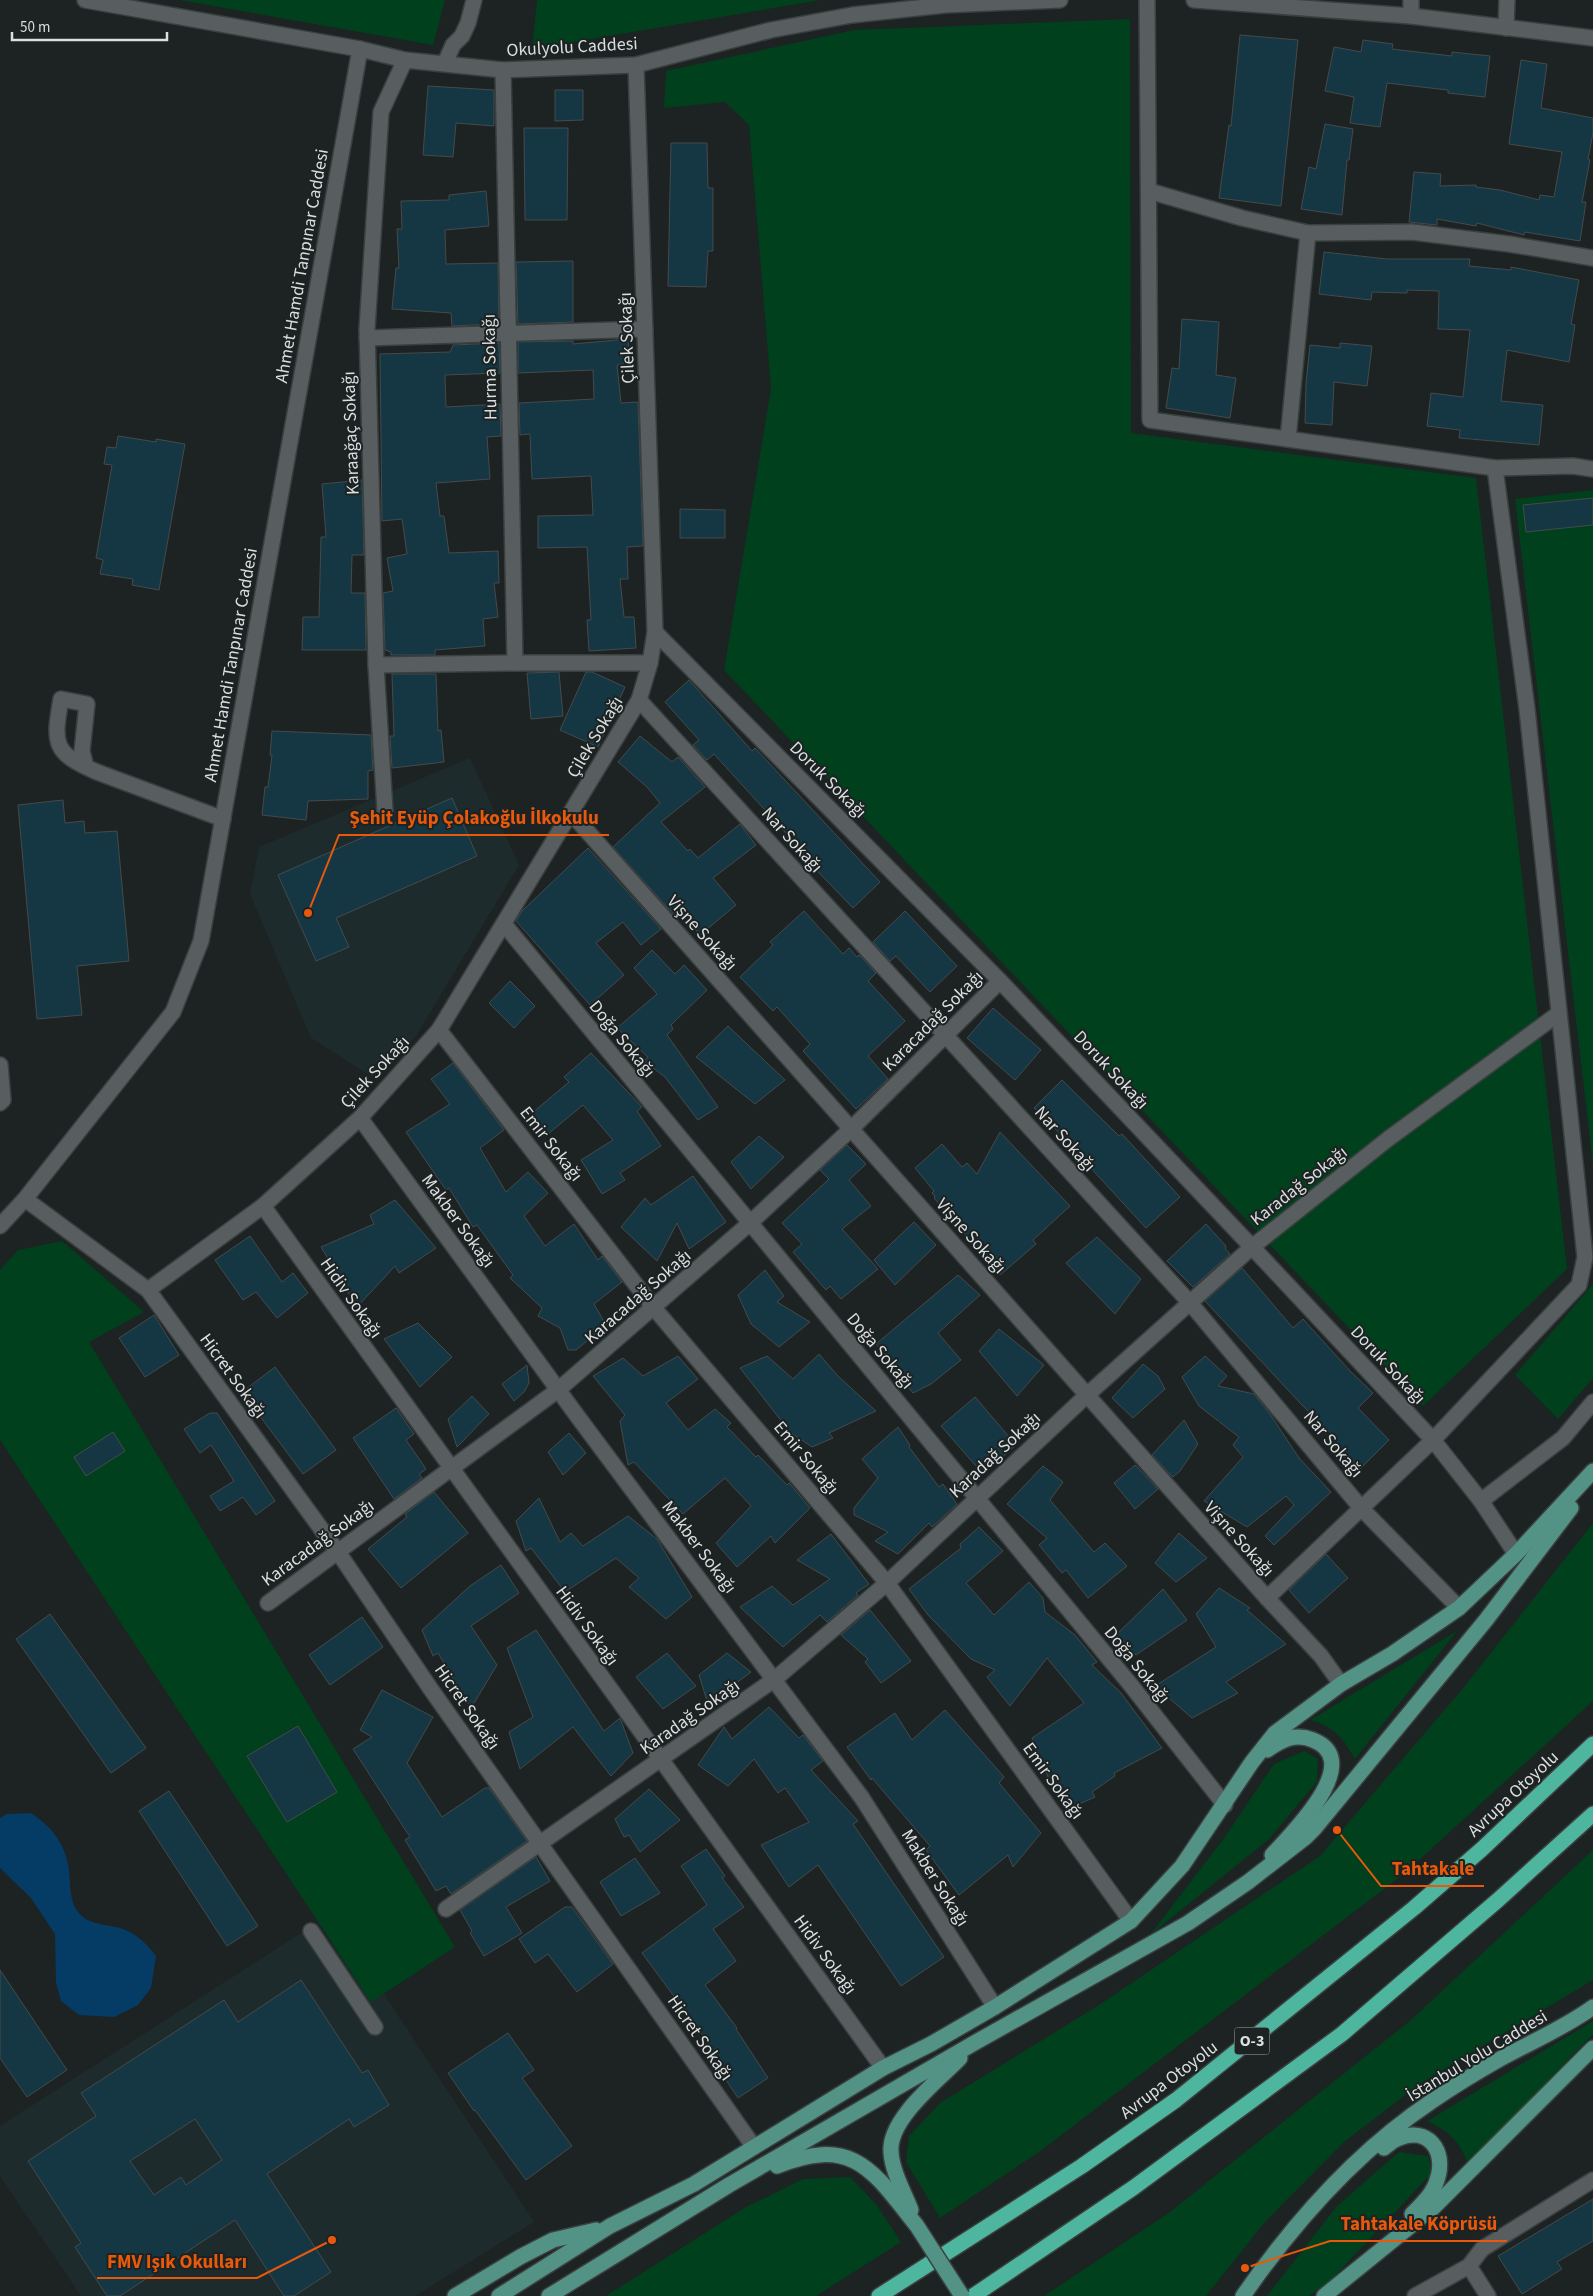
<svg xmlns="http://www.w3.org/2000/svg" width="1593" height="2296" viewBox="0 0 1593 2296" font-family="'Source Sans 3',sans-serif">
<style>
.built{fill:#1e2b2c}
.green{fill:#01401c}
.water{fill:#053c65}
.building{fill:#153743;stroke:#454a4c;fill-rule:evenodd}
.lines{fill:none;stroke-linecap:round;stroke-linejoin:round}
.minor-casing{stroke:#3a3f3f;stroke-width:18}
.major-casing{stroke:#3a3f3f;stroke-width:18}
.highway-casing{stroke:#3a3f3f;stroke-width:18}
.minor{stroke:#585e5f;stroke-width:15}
.major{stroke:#529385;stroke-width:15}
.highway{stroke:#4eb69e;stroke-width:15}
.major-bridge-casing{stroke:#3a3f3f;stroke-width:18;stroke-linecap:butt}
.major-bridge{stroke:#529385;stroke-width:15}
.labels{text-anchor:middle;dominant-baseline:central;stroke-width:4;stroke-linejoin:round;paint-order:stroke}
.shield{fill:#1d2222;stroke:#a3a6a6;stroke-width:1}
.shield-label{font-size:16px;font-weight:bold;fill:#dcdfdf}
.street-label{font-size:18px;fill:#dcdfdf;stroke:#1d2222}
.leader{fill:none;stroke:#e8590c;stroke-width:2}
.callout-dot{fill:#e8590c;stroke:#1d2222;stroke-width:2}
.callout-label{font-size:19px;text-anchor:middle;font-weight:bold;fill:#e8590c;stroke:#1d2222;stroke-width:4;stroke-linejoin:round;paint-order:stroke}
</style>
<rect width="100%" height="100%" fill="#1d2222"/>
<g class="built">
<path d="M470,758L519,865L416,1036L377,1080L311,1038L250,894L259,847Z"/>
<path d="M317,1923L371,2001L384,1994L534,2222L415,2296H81L0,2176V2126Z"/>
</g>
<g class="green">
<path d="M180,0H445L433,45Z"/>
<path d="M537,0H821L532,49Z"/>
<path d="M1130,19L1131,433L1476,478L1567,1269L1423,1406L724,670L771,389L749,125L725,102L664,108L666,71L854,30Z"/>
<path d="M1593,490V1165L1515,499Z"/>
<path d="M62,1241L144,1312L89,1342L455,1947L371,2002L0,1440V1270L18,1250Z"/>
<path d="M1593,1284V1378L1558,1419L1515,1375Z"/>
<path d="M1593,1523V1701L1405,1873L1039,2152L940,2218L906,2162L909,2136L940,2103L1099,2005L1320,1856L1464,1687Z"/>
<path d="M1457,1631L1355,1759C1342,1737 1335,1727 1310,1720Z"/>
<path d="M1304,1751L1318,1759L1317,1782L1268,1840L1150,1935L1224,1838L1274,1764Z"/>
<path d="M1593,1850V1980L1421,2083L1344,2142L1266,2221L1206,2296H1044L1170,2212L1411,2020Z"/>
<path d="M1593,2021V2034L1468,2164C1459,2140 1449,2132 1427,2121Z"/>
<path d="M1399,2152L1428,2156L1432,2173L1330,2281L1309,2296H1267L1337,2206Z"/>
<path d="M850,2177L876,2204L901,2242L816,2296H606L746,2207L803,2179Z"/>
</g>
<path class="water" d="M31,1813C50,1826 63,1840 68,1864C71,1879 68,1895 76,1909C85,1925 105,1924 120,1928C136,1933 146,1943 156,1956L151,1988L138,2005L114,2017L79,2015L61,2001L56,1983L55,1934L31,1898L0,1868V1818L7,1814Z"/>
<g class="building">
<path d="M1240,35L1298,40L1281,206L1219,198L1229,125L1231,126Z"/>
<path d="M1363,40L1393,44L1392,49L1452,56V52L1490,56L1485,97L1448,93V90L1387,83L1380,127L1350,123L1354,97L1325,91L1334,47L1361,52Z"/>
<path d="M1521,60L1547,64L1541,108L1593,118V133L1588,159L1590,160L1582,202H1586L1580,241L1525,232L1524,235L1477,223L1476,226L1437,219V225L1409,222L1414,172L1441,174L1440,186L1476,185V187L1500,190L1539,200L1540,195L1554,197L1562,152L1509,144Z"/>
<path d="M428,86L494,90V126L456,123L453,157L423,155Z"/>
<path d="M555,90H583V120L555,121Z"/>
<path d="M1325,124L1353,129L1349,160H1347L1342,215L1301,209L1309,167L1316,169Z"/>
<path d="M524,128H568L567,220H525Z"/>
<path d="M671,143H707L708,188H713V251H708L706,287L668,286Z"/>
<path d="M486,191L489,226L445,230L446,264L498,263L499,324L452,326L451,313L392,309L396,268H399L397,229H402L401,201L449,200V195Z"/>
<path d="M1324,252L1387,259H1470L1469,266L1511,270V267L1579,280L1571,324L1575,325L1569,362L1507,350L1501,401L1543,405L1539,445L1459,438L1460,430L1427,426L1431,393L1463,397L1470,330L1438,329L1439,291L1407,290V293L1372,292L1371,300L1319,294Z"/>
<path d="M573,261V322L518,324L516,262Z"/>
<path d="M1182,319L1219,322L1216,375L1236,378L1230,418L1166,408L1172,368L1179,369Z"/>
<path d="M628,339L630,363L617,365L621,403L638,402L643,546L627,547L628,579H620L624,617H634L636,648L589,651L587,620H591L587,547L538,548V516L593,515L591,476L532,479L530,434L520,435L519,403L594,399L593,370L518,373V342L573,341V344Z"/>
<path d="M499,343L500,373L445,375L446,407L500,404L501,436L487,437L490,479L436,483L440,516H444L449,553L498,551L499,583H494L498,617L483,619L485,646L435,650V655H391V652L385,650L383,593L393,591L387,558L407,554L402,519L382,521L380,354L450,352L453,345Z"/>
<path d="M1340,343L1372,346L1367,386L1334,382L1332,425L1305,423L1306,383L1310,345L1340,348Z"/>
<path d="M118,436L156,442V439L185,444L159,590L132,585L133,579L100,574L103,560L96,558L112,465L104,464L107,447L116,448Z"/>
<path d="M362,480L364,555H352L351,593H365L366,650H302L303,617H319L321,537H326L322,484Z"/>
<path d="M1593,498V525L1526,532L1523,505Z"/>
<path d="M680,509L725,510V538H680Z"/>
<path d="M559,672L563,716L531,719L527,673Z"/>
<path d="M586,672H592L625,687L598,747L560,730Z"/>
<path d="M392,674H436L438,731L441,730L444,762L392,768L390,736H394Z"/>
<path d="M689,680L752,751L755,748L880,882L853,908L802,855L804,853L714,754L707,760L693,745L699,740L665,702Z"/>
<path d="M272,731L371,735L373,770L368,771V799L308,801L306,820L262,815L265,787H268L272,755H270Z"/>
<path d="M640,736L672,762L678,757L705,787L661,822L688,851L690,849L698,858L740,824L756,845L713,878L736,905L700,935L682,913L676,917L613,847L660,803L647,787L618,762Z"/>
<path d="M452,798L477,856L336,918L349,947L316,961L278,875Z"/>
<path d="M63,800L65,823L84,821L85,833L117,831L129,961L77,966L82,1015L37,1019L18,805Z"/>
<path d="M588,848L661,929L641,945L623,922L596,943L624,975L590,1005L516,921L522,911Z"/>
<path d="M804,911L843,954L849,948L857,957L859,955L876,973L868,981L905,1021L868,1056L888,1079L856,1109L803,1051L810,1044L777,1007L773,1011L740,977L773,945L770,942Z"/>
<path d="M905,911L957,966L930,992L896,956L890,961L873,942Z"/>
<path d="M652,950L675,974L684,965L707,990L671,1025L673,1029L667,1035L718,1107L698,1120L665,1077L644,1061L648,1057L617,1028L657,994L634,968Z"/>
<path d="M510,981L535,1006L514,1028L489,1003Z"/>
<path d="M993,1008L1041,1050L1015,1080L967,1038Z"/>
<path d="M728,1026L785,1080L755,1104L696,1057Z"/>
<path d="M591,1053L642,1107L637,1111L661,1146L620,1173L625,1180L602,1194L581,1160L613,1140L583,1105L548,1134L531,1114L569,1082L564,1077Z"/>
<path d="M453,1063L504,1130L480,1148L506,1192L528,1172L548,1193L524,1216L545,1246L574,1224L598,1260L602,1256L622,1282L594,1304L606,1325L576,1350H568L560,1328L538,1316L542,1308L510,1278L513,1275L477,1225L473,1227L449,1188L446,1190L406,1132L450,1104L431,1079Z"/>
<path d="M1062,1080L1119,1136L1122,1134L1180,1197L1146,1228L1088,1165L1090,1163L1034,1108Z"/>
<path d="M1000,1132L1070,1206L1033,1240L1036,1244L1000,1275L934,1198L935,1196L932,1193L934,1191L915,1168L942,1144L962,1167L967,1163L977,1174Z"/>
<path d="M759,1136L784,1157L751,1189L731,1162Z"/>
<path d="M847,1145L866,1164L849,1180L871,1206L842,1229L878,1269L841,1299L830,1286L826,1290L793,1252L802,1244L782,1223L829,1179L820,1170Z"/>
<path d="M693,1176L726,1222L689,1249L677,1223L657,1261L621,1227L645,1198L651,1205Z"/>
<path d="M395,1200L436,1248L399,1273L395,1266L357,1307L321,1247L374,1224L370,1215Z"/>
<path d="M914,1222L936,1245L895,1285L874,1260Z"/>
<path d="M1206,1224L1226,1246L1225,1248L1230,1254L1193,1287L1167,1261Z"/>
<path d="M250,1236L282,1282L293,1273L308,1293L277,1318L256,1292L243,1300L215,1260Z"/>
<path d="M1097,1237L1141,1279L1115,1314L1066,1263Z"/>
<path d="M1242,1268L1293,1328L1303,1319L1350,1371L1373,1393L1358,1408L1389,1440L1358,1471L1331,1443L1336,1438L1302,1405L1205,1301Z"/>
<path d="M765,1270L784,1296L777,1302L810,1322L779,1347L751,1324L738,1295Z"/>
<path d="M958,1275L980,1295L938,1333L961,1360L931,1384L913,1393L899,1376L902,1374L876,1344Z"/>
<path d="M154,1315L179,1355L145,1377L119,1338Z"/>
<path d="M418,1323L452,1357L420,1387L384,1339Z"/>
<path d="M999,1329L1044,1365L1017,1396L979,1351Z"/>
<path d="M819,1354L838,1376L876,1411L829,1433L833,1438L812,1447L790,1432L740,1368L767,1356L793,1379Z"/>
<path d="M678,1356L698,1379L666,1403L688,1430L715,1409L731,1423L727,1427L756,1457L758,1455L787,1485L789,1483L810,1508L775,1543L771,1536L737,1567L716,1543L751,1506L725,1478L683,1514L634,1462L628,1465L620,1421L625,1415L593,1376L623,1358L643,1376Z"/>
<path d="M1205,1356L1227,1376L1218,1386L1254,1394L1270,1414L1299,1458L1331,1492L1274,1545L1265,1536L1294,1505L1286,1496L1247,1527L1204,1501L1243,1457L1233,1445L1239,1437L1199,1406L1182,1377Z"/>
<path d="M1143,1364L1158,1376L1165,1389L1133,1418L1112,1398Z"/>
<path d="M527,1365L529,1383L524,1392L514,1401L502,1384Z"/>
<path d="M275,1367L336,1450L303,1474L242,1392Z"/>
<path d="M472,1396L489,1414L457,1447L448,1419Z"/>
<path d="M975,1397L1016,1445L983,1474L941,1426Z"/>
<path d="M396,1408L414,1434L406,1440L426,1469L419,1474L422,1478L394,1499L353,1438Z"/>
<path d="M210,1413H217L275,1501L256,1515L243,1497L220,1511L210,1496L234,1481L211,1445L200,1453L184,1429Z"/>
<path d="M1184,1420L1198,1444L1180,1471L1173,1477L1152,1455Z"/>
<path d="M898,1427L910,1445L909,1447L939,1487L943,1484L957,1504L932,1527L929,1523L898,1554L875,1541L888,1532L854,1515V1508L878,1478L862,1459Z"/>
<path d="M113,1432L125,1451L86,1476L74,1457Z"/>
<path d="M569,1433L586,1453L563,1475L548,1452Z"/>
<path d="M1135,1465L1158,1489L1135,1509L1114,1483Z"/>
<path d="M1043,1466L1063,1482L1050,1500L1094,1552L1105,1543L1127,1566L1088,1598L1066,1570L1062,1573L1039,1545L1047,1538L1007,1504Z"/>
<path d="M434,1492L468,1533L401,1588L368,1549L407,1517L405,1514Z"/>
<path d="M539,1498L560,1542L571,1533L583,1546L628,1516L657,1539L692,1597L666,1619L629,1587L639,1578L616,1558L565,1592L531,1548L526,1551L516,1521Z"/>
<path d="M979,1527L1003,1551L966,1583L994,1615L1029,1582L1043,1598L1045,1612L1075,1635L1097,1662L1092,1665L1121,1693L1162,1748L1114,1773L1115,1776L1092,1792L1095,1797L1070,1808L1048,1777L1032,1738L1084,1703L1047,1658L1010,1706L987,1677L995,1670L971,1659L928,1615L909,1589L961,1548L960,1544Z"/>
<path d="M1179,1533L1207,1558L1176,1582L1155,1563Z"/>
<path d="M831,1534L869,1584L856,1593L858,1595L827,1622L820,1615L783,1647L740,1607L772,1586L793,1605L830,1579L797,1560Z"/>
<path d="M1326,1554L1348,1578L1309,1613L1289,1590Z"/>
<path d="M501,1565L519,1593L471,1626L497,1665L471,1708L438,1653L433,1656L422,1630L470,1586Z"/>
<path d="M1219,1588L1250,1608L1247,1610L1286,1644L1226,1682L1238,1693L1192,1718L1155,1686L1216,1647L1196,1614Z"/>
<path d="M1163,1589L1187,1620L1136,1655L1113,1638Z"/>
<path d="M870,1610L911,1661L881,1683L865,1662L868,1659L841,1635Z"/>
<path d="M50,1614L146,1748L111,1773L16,1639Z"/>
<path d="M362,1617L383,1647L330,1685L309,1655Z"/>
<path d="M536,1630L604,1731L620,1718L633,1753L611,1776L573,1727L520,1769L509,1732L533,1717L507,1648Z"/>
<path d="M667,1653L696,1686L663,1709L636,1677Z"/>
<path d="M727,1653L751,1672L708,1704L699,1675Z"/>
<path d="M382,1690L433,1717L407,1763L442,1817L485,1788H489L527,1841L451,1894L446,1886L436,1891L405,1840L410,1837L353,1749L372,1737L360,1730Z"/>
<path d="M769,1707L799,1738L803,1735L823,1761L811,1770L858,1821L853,1824L944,1957L901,1986L818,1865L789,1887L761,1845L809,1822L785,1788L778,1793L754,1759L728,1786L698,1765L724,1727L732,1739Z"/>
<path d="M945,1710L1004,1777L999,1783L1041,1833L1013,1867L1008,1855L959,1895L926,1850L930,1846L872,1778L871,1780L847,1747L895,1713L912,1740Z"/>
<path d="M298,1726L337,1792L287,1822L247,1756Z"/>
<path d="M649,1789L680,1820L640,1852L629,1835L624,1837L615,1819Z"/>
<path d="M169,1791L258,1926L227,1946L139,1811Z"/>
<path d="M706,1849L725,1876L722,1878L744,1907L713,1929L736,1961L705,1985L737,2028L736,2029L768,2078L738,2098L708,2053L713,2049L642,1953L707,1905L681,1866Z"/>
<path d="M536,1857L550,1881L506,1907L522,1933L484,1956L470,1933L472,1931L460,1910Z"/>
<path d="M635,1858L660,1893L621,1916L600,1882Z"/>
<path d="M565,1907H572L613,1964L577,1992L548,1954L535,1963L519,1939Z"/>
<path d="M0,1970L67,2070L27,2097L0,2058Z"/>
<path d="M301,1980L362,2073L368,2070L389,2105L354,2127L349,2119L267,2174L331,2272L294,2296H284L235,2220L120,2296H107L75,2247L81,2243L28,2161L96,2116L81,2093L224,2000L238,2022ZM195,2119L222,2160L186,2185L181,2177L154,2195L130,2161Z"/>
<path d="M508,2033L534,2070L522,2078L572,2146L526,2180L475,2110L474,2111L448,2073Z"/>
<path d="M1593,2199V2241L1557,2262L1562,2269L1522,2294L1498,2256Z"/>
</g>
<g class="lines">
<g class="minor-casing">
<g id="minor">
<path d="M85,0L360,49L405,60L503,70L636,65L771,30L852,15L945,5L1060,0"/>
<path d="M1147,0L1150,420L1495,468L1573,466L1593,469"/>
<path d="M1194,0L1411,16L1593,38"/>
<path d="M1411,16V0"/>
<path d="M1506,28L1507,0"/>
<path d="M445,63L453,45L462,36L468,23L474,0"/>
<path d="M503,70L515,663"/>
<path d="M1149,191L1242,218L1308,233L1412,232L1509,244L1593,258"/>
<path d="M367,338L645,329"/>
<path d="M1288,439L1308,233"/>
<path d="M655,632L1000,981L1252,1247L1433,1440L1481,1501L1516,1554"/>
<path d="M376,665L515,663H650"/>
<path d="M639,700L1191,1304L1362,1509L1459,1608"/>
<path d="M86,767L82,751L87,704L61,699C53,744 53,753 97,772L223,819"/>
<path d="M385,811L376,665L367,329L381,112L405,60"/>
<path d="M571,813L1267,1598L1321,1656L1341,1684"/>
<path d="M504,924L1130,1684L1225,1805"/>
<path d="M439,1030L654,1308L887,1583L1131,1921"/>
<path d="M0,1065L3,1100L0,1103"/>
<path d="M360,1118L578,1417L862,1798L995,2007"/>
<path d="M25,1199L148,1290L338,1552L430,1688L754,2147"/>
<path d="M263,1206L883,2068"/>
<path d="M0,1226L25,1199L173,1012L201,941L360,49"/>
<path d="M148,1290L263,1206L360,1118L439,1030L639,700L650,663L655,632L636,65"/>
<path d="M1481,1501L1563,1438L1593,1402"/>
<path d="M1267,1598L1433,1440L1579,1285L1585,1257L1527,709L1495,468"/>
<path d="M268,1603L558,1390L750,1223L851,1129L1000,981"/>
<path d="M446,1909L775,1679L887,1583L1087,1395L1252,1247L1388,1139L1558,1014"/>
<path d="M311,1931L375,2027"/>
<path d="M1469,2266L1488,2296"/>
<path d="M1415,2296L1469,2266L1482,2249L1593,2180"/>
</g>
</g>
<g class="major-casing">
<g id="major">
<path d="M1267,1750C1283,1739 1295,1733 1313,1740C1366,1761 1292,1833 1272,1855"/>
<path d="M1384,2148C1388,2145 1392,2141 1397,2139C1428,2125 1447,2151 1437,2180C1433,2194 1422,2204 1412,2214"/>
<path d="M777,2166C854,2135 873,2171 917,2226"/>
<path d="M911,2210C904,2192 892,2171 891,2152C888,2119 939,2080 960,2058"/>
<path d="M455,2296L520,2257L553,2240L596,2230"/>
<path d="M499,2296L610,2226L694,2184L883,2068L931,2044L995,2007L1131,1921L1182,1866L1252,1762L1275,1733L1341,1684L1392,1654L1459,1608L1516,1554L1593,1471"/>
<path d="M549,2296L729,2185L976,2042L1188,1923L1248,1882L1306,1837L1314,1829L1486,1620L1571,1508"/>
<path d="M1243,2296C1295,2221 1356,2152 1432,2101C1454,2086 1477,2072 1500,2059C1531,2042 1564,2028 1593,2007"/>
<path d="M1324,2296L1434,2207L1593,2048"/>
</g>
</g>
<g class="highway-casing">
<g id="highway">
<path d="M879,2296L1082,2166L1176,2100L1414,1908L1482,1849L1593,1744"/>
<path d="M973,2296L1133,2188L1342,2034L1498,1900L1593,1814"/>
</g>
</g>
<use href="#minor" class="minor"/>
<use href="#major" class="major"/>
<use href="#highway" class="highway"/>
<g class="major-bridge-casing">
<path id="major-bridge" d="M917,2226L962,2296"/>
</g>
<use href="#major-bridge" class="major-bridge"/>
</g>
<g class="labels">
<rect class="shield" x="1234.5" y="2027.5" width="35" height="27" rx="4"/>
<g class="shield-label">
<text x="1252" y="2041">O-3</text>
</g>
<g class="street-label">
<text transform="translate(572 47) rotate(-3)">Okulyolu Caddesi</text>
<text transform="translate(302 266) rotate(-80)">Ahmet Hamdi Tanpınar Caddesi</text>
<text transform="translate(627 338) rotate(-92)">Çilek Sokağı</text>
<text transform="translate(490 367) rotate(-91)">Hurma Sokağı</text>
<text transform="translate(351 433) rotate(-92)">Karaağaç Sokağı</text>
<text transform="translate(231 665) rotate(-80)">Ahmet Hamdi Tanpınar Caddesi</text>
<text transform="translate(595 737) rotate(-59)">Çilek Sokağı</text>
<text transform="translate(828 780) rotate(45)">Doruk Sokağı</text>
<text transform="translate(792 840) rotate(48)">Nar Sokağı</text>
<text transform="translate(702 933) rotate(48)">Vişne Sokağı</text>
<text transform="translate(933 1021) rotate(-45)">Karacadağ Sokağı</text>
<text transform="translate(622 1039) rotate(51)">Doğa Sokağı</text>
<text transform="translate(1111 1070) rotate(47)">Doruk Sokağı</text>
<text transform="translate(375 1072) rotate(-47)">Çilek Sokağı</text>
<text transform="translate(1065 1139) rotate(48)">Nar Sokağı</text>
<text transform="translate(551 1144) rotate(52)">Emir Sokağı</text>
<text transform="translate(1299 1186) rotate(-38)">Karadağ Sokağı</text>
<text transform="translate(458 1221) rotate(54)">Makber Sokağı</text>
<text transform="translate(971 1236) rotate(48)">Vişne Sokağı</text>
<text transform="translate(638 1297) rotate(-41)">Karacadağ Sokağı</text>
<text transform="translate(351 1298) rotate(55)">Hidiv Sokağı</text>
<text transform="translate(880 1351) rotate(50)">Doğa Sokağı</text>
<text transform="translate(1388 1365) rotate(47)">Doruk Sokağı</text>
<text transform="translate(233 1376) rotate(54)">Hicret Sokağı</text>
<text transform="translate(1333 1444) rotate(50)">Nar Sokağı</text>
<text transform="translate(995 1455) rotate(-43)">Karadağ Sokağı</text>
<text transform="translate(806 1458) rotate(50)">Emir Sokağı</text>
<text transform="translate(1239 1539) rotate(48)">Vişne Sokağı</text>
<text transform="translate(318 1543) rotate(-36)">Karacadağ Sokağı</text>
<text transform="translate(699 1547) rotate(53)">Makber Sokağı</text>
<text transform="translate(587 1626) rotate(54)">Hidiv Sokağı</text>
<text transform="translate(1137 1665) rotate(51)">Doğa Sokağı</text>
<text transform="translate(467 1707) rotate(55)">Hicret Sokağı</text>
<text transform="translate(690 1717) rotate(-35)">Karadağ Sokağı</text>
<text transform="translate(1053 1781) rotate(54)">Emir Sokağı</text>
<text transform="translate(1513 1794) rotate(-43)">Avrupa Otoyolu</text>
<text transform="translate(935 1878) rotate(58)">Makber Sokağı</text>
<text transform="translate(825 1955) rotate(54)">Hidiv Sokağı</text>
<text transform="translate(700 2038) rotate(55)">Hicret Sokağı</text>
<text transform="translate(1477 2056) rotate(-31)">İstanbul Yolu Caddesi</text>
<text transform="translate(1169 2080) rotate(-37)">Avrupa Otoyolu</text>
</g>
</g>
<path class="leader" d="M308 913L339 835H609M1337 1830L1381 1886H1484M1245 2268L1330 2241H1507M332 2240L257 2278H97"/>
<g class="callout-dot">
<circle cx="308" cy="913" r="5"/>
<circle cx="1337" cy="1830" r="5"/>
<circle cx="1245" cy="2268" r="5"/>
<circle cx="332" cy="2240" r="5"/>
</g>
<g class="callout-label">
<text x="474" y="824">Şehit Eyüp Çolakoğlu İlkokulu</text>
<text x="1433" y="1875">Tahtakale</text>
<text x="1419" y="2230">Tahtakale Köprüsü</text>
<text x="177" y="2268">FMV Işık Okulları</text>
</g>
<path d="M12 32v8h155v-8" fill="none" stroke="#dcdfdf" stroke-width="2.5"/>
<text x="20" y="32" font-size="15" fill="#dcdfdf" stroke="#1d2222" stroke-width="4" paint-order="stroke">50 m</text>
</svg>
